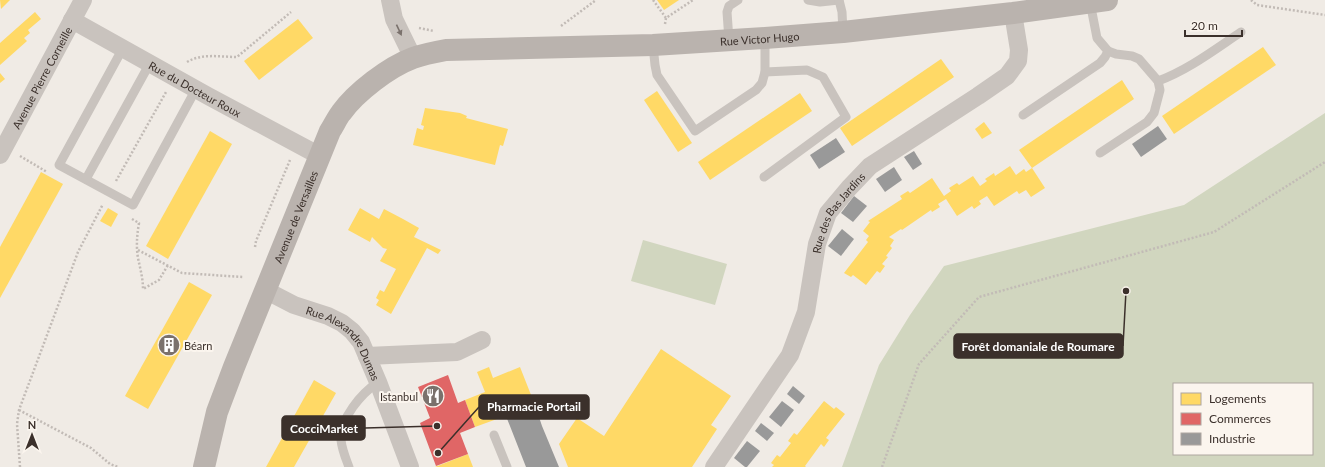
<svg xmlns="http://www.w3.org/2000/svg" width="1325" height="467" viewBox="0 0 1325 467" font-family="Lato,sans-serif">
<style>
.green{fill:#d1d6bf;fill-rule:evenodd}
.homes{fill:#ffd966}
.shops{fill:#e06666}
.industry{fill:#999}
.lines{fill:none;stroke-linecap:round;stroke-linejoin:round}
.path{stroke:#c2bbb6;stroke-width:2.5;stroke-dasharray:2 2;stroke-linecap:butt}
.lane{stroke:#c9c3be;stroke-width:9}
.street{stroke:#c9c3be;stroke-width:18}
.secondary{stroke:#bab3ae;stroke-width:22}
.oneway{fill:#7b726d}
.labels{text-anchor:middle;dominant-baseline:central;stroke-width:4;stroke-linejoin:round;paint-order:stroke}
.street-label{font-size:11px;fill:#3b302b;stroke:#fbf5ee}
.poi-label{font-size:11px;fill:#3b302b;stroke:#fbf5ee;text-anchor:start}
.leader{fill:none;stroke:#3b302b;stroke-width:1.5}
.callout-dot{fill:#3b302b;stroke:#fbf5ee;stroke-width:1.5}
.callout{fill:#3b302b;stroke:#3b302b;stroke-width:1.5}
.callout-label{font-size:12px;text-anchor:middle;font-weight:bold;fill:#fff}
</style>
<rect width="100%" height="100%" fill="#f0ebe5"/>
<g class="green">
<path d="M1325,113V467H842L879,365L910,315L944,266L1184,205ZM1174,384H1312V454H1174Z"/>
<path d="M643,240L727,264L715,305L631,281Z"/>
</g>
<g class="homes">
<path d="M0,0H10L1,9Z"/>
<path d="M657,0H679L664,10Z"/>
<path d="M35,12L41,19L28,30L30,33L24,38L27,41L0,65V43Z"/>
<path d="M298,19L313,38L259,80L244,61Z"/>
<path d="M1263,47L1276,65L1174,134L1162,116Z"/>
<path d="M941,59L954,77L852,146L840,128Z"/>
<path d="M0,73L5,79L0,83Z"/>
<path d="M1122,80L1134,99L1032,168L1045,188L1031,197L1026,190L1019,194L1017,191L994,206L987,196L979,201L981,204L974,209L972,206L957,216L946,199L938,204L940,207L932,212L931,210L902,230L901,229L889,237L894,240L890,246L892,248L886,256L888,257L882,264L885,266L880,273L877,271L866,285L853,275L851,277L844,273L868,242L866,240L869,236L863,231L870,222L868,221L902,199L900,196L908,191L910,193L932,178L944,196L951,191L949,188L957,183L959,185L973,176L980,186L987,181L985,179L994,173L995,176L1010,166L1016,175L1024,169L1026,172L1032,168L1019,150Z"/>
<path d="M657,91L692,143L678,152L644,100Z"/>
<path d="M800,93L812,111L710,180L698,162Z"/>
<path d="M425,108L460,113L467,116L466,118L508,129L503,146L500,145L495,165L413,145L417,128L423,130L424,126L421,125Z"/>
<path d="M984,122L992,133L982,139L975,129Z"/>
<path d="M210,131L232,144L168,259L146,246Z"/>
<path d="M41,172L63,184L0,298V247Z"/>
<path d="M108,208L118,214L111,227L100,221Z"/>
<path d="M360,208L379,219L384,209L403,219L419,228L414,237L441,250L438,254L427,248L391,314L376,305L379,300L376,298L380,290L384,292L396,269L380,261L387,249L383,248L372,237L370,242L348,230Z"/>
<path d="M189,282L212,295L148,409L125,396Z"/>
<path d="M661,349L731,396L711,425L717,429L692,467H568L559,444L577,418L604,436Z"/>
<path d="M489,367L493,378L520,367L535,405L475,427L465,400L485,392L477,372Z"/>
<path d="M314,380L336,393L294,467H266Z"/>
<path d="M824,401L834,409L836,407L845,414L826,438L829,440L824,447L821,444L805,466L806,467H772L774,465L771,463L777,455L780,457L791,443L788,441L794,433L797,435Z"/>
<path d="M468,454L473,467H435Z"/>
</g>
<path class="shops" d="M448,375L458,403L465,400L475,427L460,433L468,454L436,466L420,423L430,418L418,387Z"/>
<g class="industry">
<path d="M1158,126L1167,139L1141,157L1132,144Z"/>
<path d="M836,138L845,152L819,169L810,155Z"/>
<path d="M914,151L922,164L913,170L904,157Z"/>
<path d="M894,167L902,180L885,192L876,179Z"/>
<path d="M854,196L867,206L853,222L841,213Z"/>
<path d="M842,229L854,239L841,256L828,246Z"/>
<path d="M793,386L805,396L799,404L787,394Z"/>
<path d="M782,401L794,410L781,427L769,417Z"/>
<path d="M535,405L542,426L559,467H526L506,416Z"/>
<path d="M761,423L774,433L767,441L755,431Z"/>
<path d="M747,441L760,451L747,467H745L734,458Z"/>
</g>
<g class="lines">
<g class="path">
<path d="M653,0L666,18"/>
<path d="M1251,0L1257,5L1325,15"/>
<path d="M665,24L666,18L693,0"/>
<path d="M561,26L596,0"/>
<path d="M419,28L434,31"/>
<path d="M187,62C202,53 220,57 237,57L291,12"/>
<path d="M20,156L47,172"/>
<path d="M116,181L166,92"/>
<path d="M132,219L139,223C137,235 136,246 138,258C140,268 143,278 143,289L159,280L168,265"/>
<path d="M255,247L256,241L290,160"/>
<path d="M138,250L182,273L243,277"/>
<path d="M19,410L91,448L110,464L118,467"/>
<path d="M20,467L17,424L19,410L78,252L103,204"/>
<path d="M882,467L919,364L979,297L1214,232L1325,162"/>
</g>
<g class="lane">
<path d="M808,0L820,2L839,0"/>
<path d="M839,0L842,12L843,32"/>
<path d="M729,40L727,12L729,6L738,0"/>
<path d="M653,45L655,65L657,75L695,131L756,90L762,83L765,72V38"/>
<path d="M123,48L59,165L133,205L196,89"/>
<path d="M1158,81C1188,70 1214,50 1241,32"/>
<path d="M1023,115L1100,63L1105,57L1108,51L1097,38L1090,2"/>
<path d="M1100,153L1147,122L1154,113L1160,90L1158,81L1139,59L1132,56L1116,54L1108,51"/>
<path d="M764,177L846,117L823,77L807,70L765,72"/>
<path d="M86,179L150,63"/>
<path d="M494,435L507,467"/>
<path d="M349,467C346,459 342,450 341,440C340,418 361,394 378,382"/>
</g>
<g class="street">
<path d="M390,0L394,19L413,58"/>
<path id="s1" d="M72,20L208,96L320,156"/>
<path id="s2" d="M0,155L83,0"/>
<path id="s3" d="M265,290L294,305L328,316L342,323L352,331L361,342L378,382L410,467"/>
<path d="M367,356L457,352L482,340"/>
<path id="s4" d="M714,467L790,355L806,312L817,244L828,213L849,188L870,166L978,96L1007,76L1018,61L1019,50L1013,13"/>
</g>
<path class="secondary" id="s5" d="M204,467L217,412L234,367L330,131C334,125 337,118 341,113C356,92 389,67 413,58C424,54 435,52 446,50L653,45L765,38L843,32L1013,13L1107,0"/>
</g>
<defs><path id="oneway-solid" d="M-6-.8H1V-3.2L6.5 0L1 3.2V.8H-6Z"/></defs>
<use class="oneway" href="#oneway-solid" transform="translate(399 30) rotate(65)"/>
<defs>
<g id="building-disc" transform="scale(1.15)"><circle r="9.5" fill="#7a716c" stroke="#fbf5ee"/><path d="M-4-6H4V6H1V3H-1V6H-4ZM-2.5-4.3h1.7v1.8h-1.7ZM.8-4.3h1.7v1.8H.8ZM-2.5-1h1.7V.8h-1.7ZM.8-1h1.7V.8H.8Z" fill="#fff"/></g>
<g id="restaurant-disc" transform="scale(1.15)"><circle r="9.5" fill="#7a716c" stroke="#fbf5ee"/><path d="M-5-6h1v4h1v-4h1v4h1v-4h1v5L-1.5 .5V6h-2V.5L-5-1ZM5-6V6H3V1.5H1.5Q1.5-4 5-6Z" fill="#fff"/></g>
</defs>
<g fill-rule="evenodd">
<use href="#building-disc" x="169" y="345"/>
<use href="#restaurant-disc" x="433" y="396"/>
</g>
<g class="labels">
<g class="street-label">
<text stroke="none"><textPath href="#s5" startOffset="820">Rue Victor Hugo</textPath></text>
<text stroke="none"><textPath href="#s2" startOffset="88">Avenue Pierre Corneille</textPath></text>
<text stroke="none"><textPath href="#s1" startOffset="141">Rue du Docteur Roux</textPath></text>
<text stroke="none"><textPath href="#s4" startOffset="288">Rue des Bas Jardins</textPath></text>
<text stroke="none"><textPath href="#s5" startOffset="267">Avenue de Versailles</textPath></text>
<text stroke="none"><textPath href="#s3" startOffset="99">Rue Alexandre Dumas</textPath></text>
</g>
<g class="poi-label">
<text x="184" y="345">Béarn</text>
<text x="418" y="396" text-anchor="end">Istanbul</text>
</g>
</g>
<path class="leader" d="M1126 291L1123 346M438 453L479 407M437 426L365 428"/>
<g class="callout-dot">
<circle cx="1126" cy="291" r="4"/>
<circle cx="438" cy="453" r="4"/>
<circle cx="437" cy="426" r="4"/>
</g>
<g class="callout">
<rect x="954" y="334" width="169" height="24" rx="4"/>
<rect x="479" y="395" width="110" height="24" rx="4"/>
<rect x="282" y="416" width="83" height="24" rx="4"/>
</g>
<g class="callout-label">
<text x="1038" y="351">Forêt domaniale de Roumare</text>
<text x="534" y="411">Pharmacie Portail</text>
<text x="324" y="433">CocciMarket</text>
</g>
<rect x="1173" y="383" width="140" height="72" fill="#fbf5ee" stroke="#aea6a0"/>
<rect x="1181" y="393" width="20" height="12" fill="#ffd966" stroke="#aea6a0"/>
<text x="1209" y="403" font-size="12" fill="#3b302b">Logements</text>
<rect x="1181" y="413" width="20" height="12" fill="#e06666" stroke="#aea6a0"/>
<text x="1209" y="423" font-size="12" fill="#3b302b">Commerces</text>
<rect x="1181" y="433" width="20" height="12" fill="#999999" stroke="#aea6a0"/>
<text x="1209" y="443" font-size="12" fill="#3b302b">Industrie</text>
<g transform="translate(32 435)" stroke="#fbf5ee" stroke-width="3" paint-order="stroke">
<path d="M0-3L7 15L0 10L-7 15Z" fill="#3b302b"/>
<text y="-6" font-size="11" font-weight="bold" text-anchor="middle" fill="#3b302b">N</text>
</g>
<path d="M1185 30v6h57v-6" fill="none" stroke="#3b302b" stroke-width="2"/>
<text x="1191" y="30" font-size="12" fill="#3b302b" stroke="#fbf5ee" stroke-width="3" paint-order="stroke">20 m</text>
</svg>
